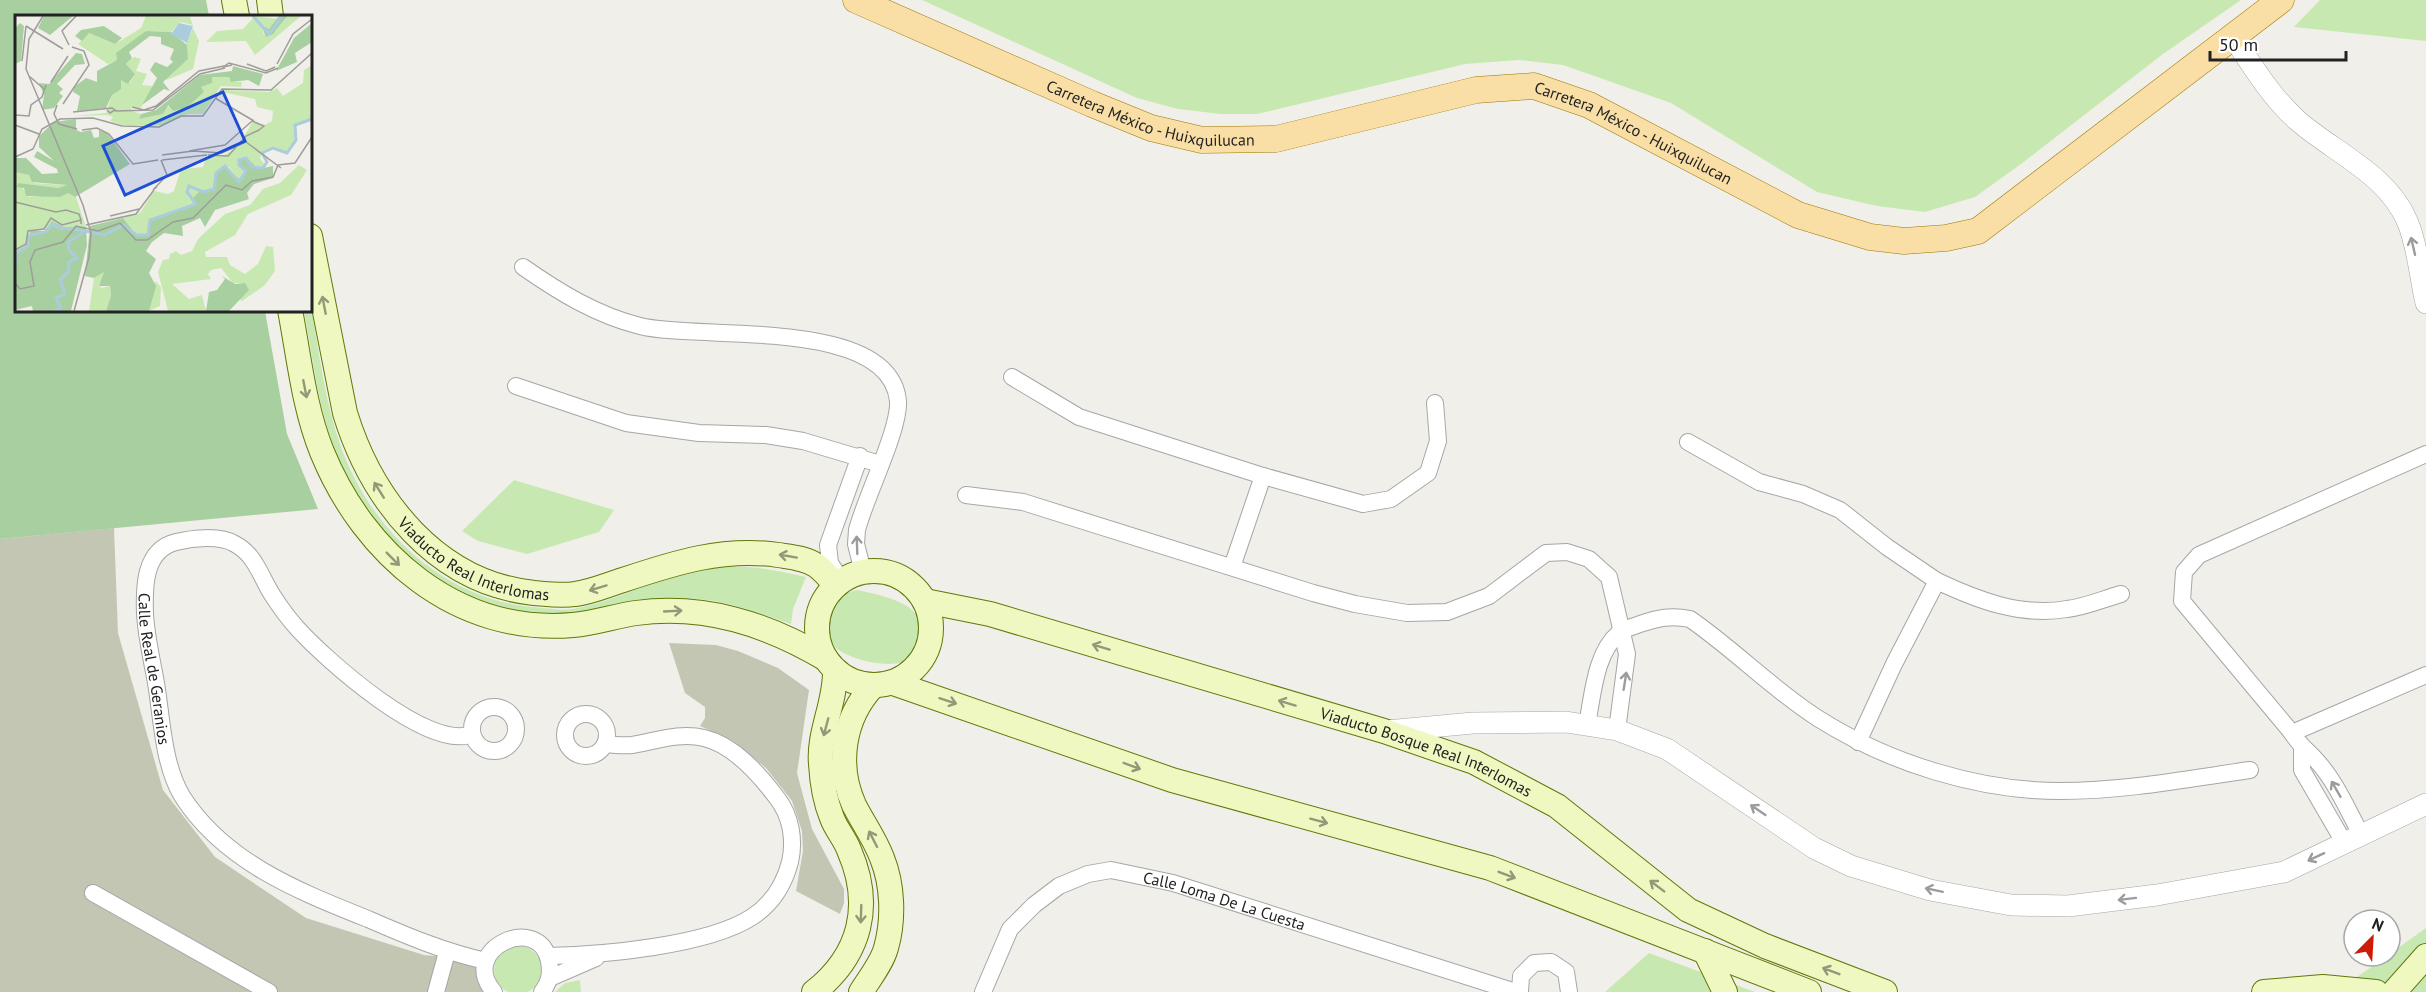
<svg xmlns="http://www.w3.org/2000/svg" width="2426" height="992" viewBox="0 0 2426 992" font-family="'PT Sans',sans-serif">
<style>
.construction{fill:#c4c6b4}
.grass{fill:#c7e9b1}
.forest{fill:#a8cf9f}
.lines{fill:none;stroke-linecap:round;stroke-linejoin:round}
.minor-casing{stroke:#a6a6a6;stroke-width:18}
.tertiary-casing{stroke:#a6a6a6;stroke-width:22}
.secondary-casing{stroke:#607809;stroke-width:26}
.primary-casing{stroke:#9a7905;stroke-width:27}
.minor{stroke:#fff;stroke-width:16}
.tertiary{stroke:#fff;stroke-width:21}
.secondary{stroke:#eff8c0;stroke-width:24}
.primary{stroke:#f9dea6;stroke-width:26}
.oneway{stroke:#9c9c9c}
.oneway2{stroke:#939879}
.labels{text-anchor:middle;dominant-baseline:central;stroke-width:6;stroke-linejoin:round;paint-order:stroke}
.street-label{font-size:16px;fill:#222;stroke:#fff}
.inset-river{fill:none;stroke:#abccdd;stroke-width:3}
.inset-road{fill:none;stroke:#9e9d99;stroke-width:1.5}
.view{fill:#1d4ed8;fill-opacity:0.15;stroke:#1d4ed8;stroke-width:3}
.inset-edge{fill:none;stroke:#222;stroke-width:3}
</style>
<rect width="100%" height="100%" fill="#f1efe9"/>
<g class="construction">
<path d="M114,528L118,633L163,790L215,857L306,918L424,955L483,960L489,992H0V539Z"/>
<path d="M669,643L716,645L738,651L778,668L809,690L797,773L812,829L844,889V903L840,914L796,891L803,851L802,831L792,801L766,768L733,741L700,726L705,718V707L685,693Z"/>
</g>
<g class="grass">
<path d="M922,0H2241L2163,54L2021,164L1975,197L1925,212L1877,206L1817,192L1671,103L1563,65L1519,60L1465,64L1257,114H1221L1178,109L1137,98Z"/>
<path d="M2320,0H2426V41L2294,27Z"/>
<path d="M311,305C319,353 325,402 341,447C371,530 443,599 532,607C545,608 560,611 573,609C617,601 659,577 703,569C738,563 772,569 806,577L793,609L791,624C761,614 731,602 699,599C657,596 614,612 573,616C543,619 479,609 454,593C401,560 359,510 335,453C318,408 313,357 304,311L310,310Z"/>
<path d="M514,480L614,510L599,532L527,554L478,541L462,531Z"/>
<path d="M857,590C873,593 894,598 907,606C929,621 920,649 903,662C885,668 845,659 833,645C813,622 832,594 857,590Z"/>
<path d="M2426,928V992H2336Z"/>
<circle cx="518" cy="970" r="24"/>
<path d="M1649,953L1755,992H1605Z"/>
<path d="M580,980L581,992H555L565,983Z"/>
</g>
<path class="forest" d="M0,0H206L209,16H16V310L265,311L287,434L318,509L0,539Z"/>
<g class="lines">
<g class="minor-casing">
<g id="minor">
<path d="M523,267C559,292 596,315 640,326C699,341 890,316 898,401C900,429 865,498 857,530L856,544L863,572"/>
<path d="M1012,377L1079,417L1263,476L1363,504L1391,499L1428,473L1438,441L1435,403"/>
<path d="M516,386L626,423L699,433L766,435L803,441L880,464"/>
<path d="M1688,442L1759,482L1803,494L1840,510L1887,547L1937,581"/>
<path d="M966,495L1023,502L1313,593L1355,604L1407,613L1447,612L1489,596L1546,553L1567,552L1589,559L1609,577L1627,654L1617,730"/>
<path d="M1232,567L1263,476"/>
<path d="M841,580L830,563L828,545L860,456"/>
<circle cx="494" cy="729" r="22"/>
<circle cx="586" cy="735" r="21"/>
<path d="M1587,724C1593,695 1595,653 1619,633C1624,628 1633,627 1640,624C1658,618 1671,615 1690,619C1735,650 1773,690 1819,719C1889,763 1978,791 2060,791C2124,791 2187,779 2250,770"/>
<path d="M2292,733L2426,675"/>
<path id="s1" d="M472,734C429,752 326,660 297,628C289,619 280,607 273,596C261,578 256,555 235,544C220,535 192,538 176,542C144,550 144,587 145,613C146,636 152,660 156,683C162,719 163,764 182,796C224,862 298,891 368,919C407,936 445,952 486,961"/>
<path d="M1858,742L1894,664L1937,581C1977,600 2021,617 2067,609C2085,607 2103,599 2121,594"/>
<path d="M2302,749V770L2345,844"/>
<path d="M2362,836C2348,811 2336,782 2317,761C2307,750 2300,746 2292,733L2182,601L2184,572L2199,555L2426,454"/>
<path d="M93,893L269,992"/>
<path d="M548,956C602,955 707,946 752,917C772,904 784,885 790,862C795,840 791,816 777,798C759,774 734,745 704,738C680,732 656,741 632,745C623,746 614,745 605,744"/>
<path d="M550,978L596,958"/>
<path d="M436,992L447,952"/>
<path d="M494,992C457,949 539,912 549,961C551,973 550,982 542,992"/>
<path id="s2" d="M983,992L1010,929L1034,905L1059,886L1088,874L1111,870L1173,883L1516,992"/>
<path d="M1520,992L1521,976L1534,963L1551,962L1566,972L1569,992"/>
</g>
</g>
<g class="tertiary-casing">
<g id="tertiary">
<path d="M2234,38C2253,67 2272,98 2298,121C2335,153 2389,175 2408,223C2418,247 2420,278 2426,303"/>
<path d="M1387,731L1473,723L1566,722L1617,730L1667,749L1814,848L1851,866L1930,890L2011,905L2068,906L2157,895L2284,872L2426,804"/>
</g>
</g>
<g class="secondary-casing">
<g id="secondary">
<path d="M234,0L237,16"/>
<path d="M269,0L271,16"/>
<path id="s3" d="M310,236L345,413C372,501 437,583 534,593C547,594 562,596 575,594C591,592 607,585 623,580C674,563 723,547 778,555C791,557 806,558 817,566C824,571 830,579 836,585"/>
<path d="M290,310C299,357 304,408 322,452C364,555 457,635 573,625C595,623 615,616 636,613C705,604 767,624 826,659"/>
<circle cx="874" cy="628" r="57"/>
<path id="s4" d="M925,601L990,614L1384,731L1474,762L1557,806L1688,910L1765,946L1885,992"/>
<path d="M893,683L1172,780L1490,868L1809,992"/>
<path d="M1705,951L1725,992"/>
<path d="M814,992C861,955 873,905 849,850C845,839 836,829 832,818C825,801 822,782 821,764C818,733 836,702 835,670"/>
<path d="M861,992C869,979 882,963 886,948C894,920 893,885 882,858C875,839 863,823 854,805C836,765 843,718 873,686"/>
<path d="M2264,992L2323,987L2376,992"/>
<path d="M2394,992L2426,956"/>
</g>
</g>
<g class="primary-casing">
<g id="primary">
<path id="s5" d="M856,0L1092,104L1151,128L1202,140L1276,139L1476,90L1534,86L1589,105L1798,215L1870,237L1904,241L1946,238L1978,231L2281,0"/>
</g>
</g>
<use href="#minor" class="minor"/>
<use href="#tertiary" class="tertiary"/>
<use href="#secondary" class="secondary"/>
<use href="#primary" class="primary"/>
</g>
<defs><path id="oneway-shaft" d="M-6 0H5M1.5-3L5.5 0L1.5 3" fill="none" stroke-width="1.6" stroke-linecap="round" stroke-linejoin="round" transform="scale(1.5)"/></defs>
<g class="oneway">
<use href="#oneway-shaft" transform="translate(2413 246) rotate(-103)"/>
<use href="#oneway-shaft" transform="translate(857 545) rotate(-92)"/>
<use href="#oneway-shaft" transform="translate(1625 681) rotate(-81)"/>
<use href="#oneway-shaft" transform="translate(2336 789) rotate(-120)"/>
<use href="#oneway-shaft" transform="translate(1758 810) rotate(-146)"/>
<use href="#oneway-shaft" transform="translate(2316 857) rotate(155)"/>
<use href="#oneway-shaft" transform="translate(1934 890) rotate(-168)"/>
<use href="#oneway-shaft" transform="translate(2127 899) rotate(173)"/>
</g>
<g class="oneway2">
<use href="#oneway-shaft" transform="translate(324 305) rotate(-101)"/>
<use href="#oneway-shaft" transform="translate(305 389) rotate(79)"/>
<use href="#oneway-shaft" transform="translate(379 490) rotate(-122)"/>
<use href="#oneway-shaft" transform="translate(788 556) rotate(-170)"/>
<use href="#oneway-shaft" transform="translate(393 559) rotate(45)"/>
<use href="#oneway-shaft" transform="translate(598 588) rotate(163)"/>
<use href="#oneway-shaft" transform="translate(673 611) rotate(-3)"/>
<use href="#oneway-shaft" transform="translate(1101 647) rotate(-163)"/>
<use href="#oneway-shaft" transform="translate(948 701) rotate(18)"/>
<use href="#oneway-shaft" transform="translate(1287 703) rotate(-163)"/>
<use href="#oneway-shaft" transform="translate(826 727) rotate(105)"/>
<use href="#oneway-shaft" transform="translate(1132 766) rotate(20)"/>
<use href="#oneway-shaft" transform="translate(1319 821) rotate(15)"/>
<use href="#oneway-shaft" transform="translate(873 839) rotate(-117)"/>
<use href="#oneway-shaft" transform="translate(1507 875) rotate(21)"/>
<use href="#oneway-shaft" transform="translate(1657 886) rotate(-143)"/>
<use href="#oneway-shaft" transform="translate(861 914) rotate(92)"/>
<use href="#oneway-shaft" transform="translate(1831 971) rotate(-159)"/>
</g>
<g class="labels">
<g class="street-label">
<text stroke="none"><textPath href="#s5" startOffset="318">Carretera México - Huixquilucan</textPath></text>
<text stroke="none"><textPath href="#s5" startOffset="822">Carretera México - Huixquilucan</textPath></text>
<text stroke="none"><textPath href="#s3" startOffset="387">Viaducto Real Interlomas</textPath></text>
<text stroke="none"><textPath href="#s1" startOffset="518">Calle Real de Geranios</textPath></text>
<text stroke="none"><textPath href="#s4" startOffset="524">Viaducto Bosque Real Interlomas</textPath></text>
<text stroke="none"><textPath href="#s2" startOffset="306">Calle Loma De La Cuesta</textPath></text>
</g>
</g>
<g transform="translate(15 15)">
<rect width="297" height="297" fill="#f1efe9"/>
<path d="M131,1L175,2L178,10L165,7L156,17L131,16L103,45L93,49L63,29L74,18L100,29L126,13ZM240,1L263,4L254,14L246,10L249,20L260,17L271,1H286L240,40L231,26L191,27L202,16L228,14ZM178,13L184,26L178,54L152,65L151,62L173,44L171,29ZM119,42L126,44L121,56L132,59L127,70L138,71L125,94L116,91L117,96L126,99L124,104L148,99L152,90L158,96L171,93L185,72L197,68L196,62H214L216,67H227L226,72L206,71L188,99H173L149,110H107L95,106L98,102L92,100L58,101L91,98L97,80L106,73V65L115,68L120,59L111,49ZM297,50V104L280,110V125L272,138L258,132L248,136L245,143L250,150L243,154L234,147L224,166L214,152L208,153L199,162L198,174L178,183L181,187L176,192L141,205L133,219L121,220L109,208L108,203L125,198L139,176L153,179L159,176L166,154L188,152L191,142L209,140L223,132L238,106L248,111L257,106L258,96L242,92L240,84L212,78L202,81L207,75L254,77L262,73L268,81L288,68L289,55ZM284,150L292,155L276,180L233,199L220,220L190,237L191,242H212L215,250L230,259L243,249L251,231L258,232L260,256L250,270L227,286L223,283L230,268H218L206,253L196,255L193,259L196,264L157,269L174,284L187,280L191,296H153L143,257L148,245L154,244L155,239L161,236L166,240L177,236L183,224L210,199L235,190L248,174L265,168ZM0,157L14,160L19,168L52,170L43,173L4,168L14,182L53,178L61,182L71,212L16,216L12,230L0,237ZM89,256V265L84,269L86,273L95,271L96,282L91,296H74L79,263ZM140,266L146,272L145,291L134,296Z" fill="#c7e9b1"/>
<path d="M29,1H58L35,20L23,13ZM264,1H272L258,19L251,22L246,10L254,14ZM5,8L9,11L6,46L0,49V13ZM297,8V27L280,38L282,47L261,56L279,23ZM89,11L107,23L100,29L74,18L67,26L60,21L66,15ZM131,16L156,17L172,30L173,44L148,67L155,76L149,74L127,90L142,63L135,55L140,47L152,52L158,47L155,44L159,34L146,29V22L135,21L114,37L117,43L111,49L120,59L113,69L106,65V74L97,80L91,93L62,96L65,81L58,77L59,72L71,63L82,67V56L102,45L101,38ZM61,38L67,39L70,49L60,50L42,69L48,74L44,78L48,81L39,93L27,95L29,80L24,68L34,69ZM218,51L248,59L244,71L233,65L216,67L214,62H197V68L186,72L189,77L171,93L158,96L153,90L148,99L124,104L126,99L141,95L185,60L217,56ZM61,104V115L66,117L76,115L79,123L84,122V115L93,119L115,149L60,182L53,178L45,182L11,181L9,173L1,172L4,168L43,173L52,170L17,167L14,160L0,157V143H11L27,159L43,158L42,154L19,142L22,136L39,146L24,132V121L39,107ZM226,143H232L243,154L258,151V163L239,169L232,178L234,184L200,195L190,212L185,203L167,211L168,221L149,218L137,227L131,236L141,244L134,258L141,271L134,296H91L96,281L95,271H84L89,257L79,263L70,261L75,211L108,203L121,220L133,219L134,204L181,189L178,183L185,176L198,174L201,158L210,150L218,162L228,164L231,156L223,151ZM37,206L48,212H71L72,230L56,296H18L17,291L0,295V237L10,231L16,216H30ZM207,261L220,269L230,268L234,275L214,296H191L194,277L202,275L210,264Z" fill="#a8cf9f"/>
<path d="M164,8L178,11L172,28L156,19Z" fill="#abccdd"/>
<path class="inset-river" d="M238,1L254,19L267,1M60,214L89,220L109,210L121,220H133L135,205L181,189L172,177L174,171L188,177L199,174L201,158L210,151L224,167L231,156L224,150V145L231,143L237,152L248,153L252,147L247,138L258,133L272,138L281,125L280,110L297,104M0,250L1,239L13,231V221L30,217L38,209L44,213L58,214M39,296L46,293L41,283L50,279L45,265L53,257L54,247L62,243L54,235L53,227L68,218"/>
<path class="inset-road" d="M28,1L14,24L11,54L68,190L76,218L74,242L59,296M11,11L48,34M54,30L47,16L61,1M7,46L11,11M232,49L251,56L260,52M262,49L278,19L297,4M217,50L208,52L214,48L251,58L263,53M14,61L29,74M36,67L53,41M200,83L239,106M48,89L74,50L69,36L57,32M42,90L39,99L44,109L62,114M117,92L129,95L141,91L184,56L209,51M100,96L138,95L185,59L210,53M58,97L97,93L100,95L95,98L92,95M0,100L14,101L16,90L27,82L31,70M0,110L24,119M67,115L82,113L94,119L118,149L143,145M174,136L210,130L237,106L249,111L244,115M147,140L178,136L207,138L231,127L266,153M193,140L213,141L231,121L244,115M0,142L18,134L27,114L45,104L78,103L107,111L144,112L166,101H188L207,74L256,75L297,38M147,145L192,140M142,172L138,175L152,160L146,145M0,187L41,197L51,195L64,199L66,205M95,201L124,194M71,210L121,199L139,175M0,235L11,229L13,216L29,214L36,203L47,210L66,205V209M0,268L5,274L19,271L15,247L20,235L48,227L61,211L83,216L105,208L121,225H132L158,207L178,203L211,170L227,175L237,166L258,162L263,150L280,148L297,122"/>
<path class="view" d="M208,77L230,126L110,180L88,131Z"/>
<rect width="297" height="297" class="inset-edge"/>
</g>
<g transform="translate(2372 938) rotate(24)"><circle r="28" fill="#ffffff" stroke="#a7a7a7" stroke-width="1.5"/>
<path d="M0-4.5L10 22L0 15L-10 22Z" fill="#cc1c07"/>
<text y="-9" font-size="16" font-weight="bold" text-anchor="middle" fill="#222222">N</text>
</g>
<path d="M2210 51v9h136v-9" fill="none" stroke="#222222" stroke-width="3"/>
<text x="2219" y="51" font-size="18" fill="#222222" stroke="#ffffff" stroke-width="4.5" paint-order="stroke">50 m</text>
</svg>
